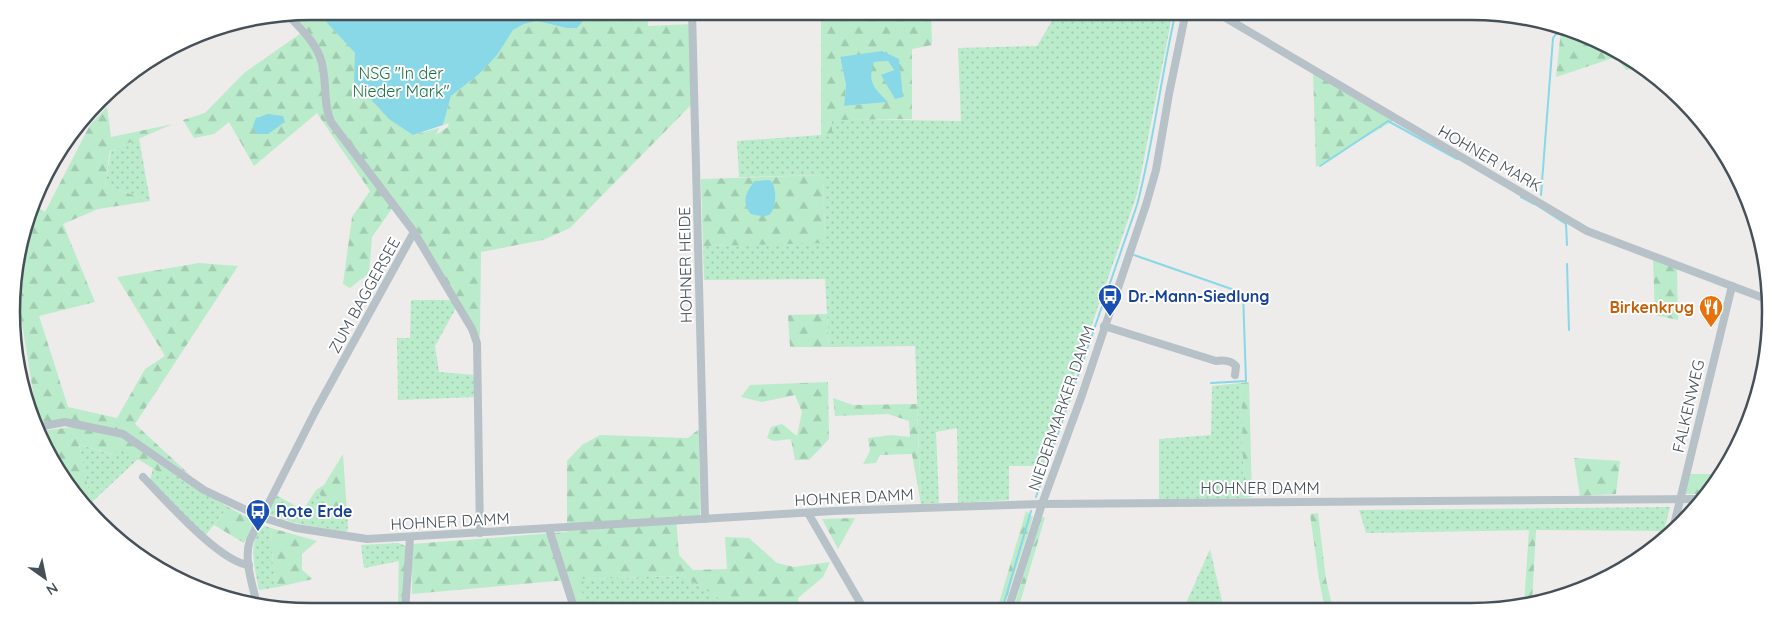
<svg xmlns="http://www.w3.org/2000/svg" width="1782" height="623" viewBox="0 0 1782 623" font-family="Quicksand,sans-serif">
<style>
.grass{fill:url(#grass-dots)}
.forest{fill:url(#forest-firs);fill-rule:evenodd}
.water{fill:#88d8e7}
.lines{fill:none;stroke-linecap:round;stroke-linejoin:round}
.stream{stroke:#88d8e7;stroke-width:2}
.minor{stroke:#b7c1c8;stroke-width:8}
.rail{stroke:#aeb1b6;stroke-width:2}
.labels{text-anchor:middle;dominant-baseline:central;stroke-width:4;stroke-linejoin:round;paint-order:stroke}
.park-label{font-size:16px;fill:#1a7442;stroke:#fff}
.street-label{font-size:16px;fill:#455058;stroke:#fff}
.transit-label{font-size:16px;font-weight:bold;fill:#164399;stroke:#fff;text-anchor:start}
.food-label{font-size:16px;font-weight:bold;fill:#c56008;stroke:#fff;text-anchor:end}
.rim{fill:none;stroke:#455058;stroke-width:2.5}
</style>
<defs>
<pattern id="grass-dots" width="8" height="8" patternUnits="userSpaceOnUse" patternTransform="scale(1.25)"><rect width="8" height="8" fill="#baebca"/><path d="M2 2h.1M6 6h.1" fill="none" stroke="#a1cbb0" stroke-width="1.8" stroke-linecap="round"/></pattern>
<pattern id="forest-firs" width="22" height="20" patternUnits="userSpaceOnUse" patternTransform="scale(1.25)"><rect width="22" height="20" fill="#baebca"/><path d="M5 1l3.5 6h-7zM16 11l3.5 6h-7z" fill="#a1cbb0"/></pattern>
</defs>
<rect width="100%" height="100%" fill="#eeebeb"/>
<g class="grass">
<path d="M1052,11H1173L1137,194L1043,466H1009V500L958,503L957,428L936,432L939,503L921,504L915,346L829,347L825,279L704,280L703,246L825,242L823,175L739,177L737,141L821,135L832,119L961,121L958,48L1037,46L1052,21Z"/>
<path d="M139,138L150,201L105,185L111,151Z"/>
<path d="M411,300H451L456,308L435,346L439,372L475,375L476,397L398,400L397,338H410Z"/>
<path d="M1241,383L1244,498L1159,500V439L1211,435L1212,386Z"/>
<path d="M79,444L112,455L119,447L139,458L91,503Z"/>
<path d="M153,468L167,476L171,472L228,507L205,536L150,480Z"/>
<path d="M316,490L348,527L347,532L299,524L270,515L268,510L276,495L303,510Z"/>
<path d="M1670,507L1664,531L1536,530L1366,533L1359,510Z"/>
<path d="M265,526L271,528L273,567L278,587L259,590C256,572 245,538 265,526Z"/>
<path d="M399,543V561L364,568L361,545Z"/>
<path d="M1210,549L1224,610H1183Z"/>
<path d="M683,576L740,611H588L577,579Z"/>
</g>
<g class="forest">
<path d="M311,11H316L355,53L413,135L439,128L436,135L448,127L449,123L443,125L451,96L478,75L513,30L524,24L537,21L567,28L596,11H647L648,26L691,24L692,104L570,228L543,240L481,252L480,338L415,227L396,203L372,237L369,273L350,288L343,284L352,217L370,191L317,113L254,166L229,122L214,134L194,138L183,120L205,113L244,73L307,29L295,15ZM259,116L285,121L267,134L262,133L254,124Z"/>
<path d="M821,11H931L932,45L912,49V119L832,120V133L821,135ZM860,56L898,59L895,99L882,75L894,70L888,61L873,62C867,84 872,86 887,102L844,106L846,85L840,58Z"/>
<path d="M1563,29L1643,68L1626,70L1616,57L1556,77L1561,30Z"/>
<path d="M1313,73L1394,120L1316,167Z"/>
<path d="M107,107L111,137L173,124L110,151L105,185L150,201L98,209L63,224L95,302L39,316L68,407L117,418L145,369L165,356L117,277L199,263L238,266L135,424L190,475L124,431L65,419L38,423L14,273L34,205L45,212L90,125Z"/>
<path d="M823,175L825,243L703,246L701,179Z"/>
<path d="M1653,260L1677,268L1678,320L1655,315Z"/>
<path d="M827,314L829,347H790L788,315Z"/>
<path d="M828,382L829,439L809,460H795L791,439L774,441L767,438L771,427L782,424L797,436L802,412L795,395L762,402L741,397L750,385Z"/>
<path d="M1249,382L1252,497L1244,498L1241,383Z"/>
<path d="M833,398L853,405L917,404L921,504L912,454L880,455L876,463L863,464L870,451L868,438L891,435L910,437L909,421L888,414L835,416Z"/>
<path d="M72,427L111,434L128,440L171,472L167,477L120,448L113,455L79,444L92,508L62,479L41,431Z"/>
<path d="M699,429L700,516L676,517L679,555L693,570L727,569L725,537L749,538L777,563L794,567L830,562L823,577L798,598L799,611H740L683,576L578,579L588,611H578L567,580L412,594V544L567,532V461L582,445L600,435L688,438Z"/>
<path d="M343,454L348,527L316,490L324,485Z"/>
<path d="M1574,458L1620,461L1616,494L1580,496Z"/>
<path d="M1690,474H1720L1704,494H1685Z"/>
<path d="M228,507L252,520L255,524L244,543L214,525Z"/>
<path d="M1026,511L1033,517L1003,610H997Z"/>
<path d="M1318,513L1326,579L1333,610H1325L1319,579L1310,514Z"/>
<path d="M1041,517H1045L1018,610H1013Z"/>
<path d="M855,518L838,549L822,519Z"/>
<path d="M271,528L317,541L302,554V570L313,579L278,587L273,567Z"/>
<path d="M1529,530H1536L1532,602L1524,605Z"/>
<path d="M399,543L407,547L403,612H398Z"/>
</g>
<g class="water">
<path d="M316,11H596L587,16L577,28H567L537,21L524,24L513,30L497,55L478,75L451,96L443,125L413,135L389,119L354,81L355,53Z"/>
<path d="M882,51L899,59L903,97L895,99L881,75L894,70L888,61L874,62C867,82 874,88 888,102L844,106L846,85L840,57Z"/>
<path d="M268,114L283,116L285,122L268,134H256L253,126L256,118Z"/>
<path d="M770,180C777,186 777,207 770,214C766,218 756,215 751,214C741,203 746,191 755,181Z"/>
</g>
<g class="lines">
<g class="stream">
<path d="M1320,166L1388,121L1457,159"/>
<path d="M1541,195L1553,38L1556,34L1567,31"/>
<path d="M1521,197L1534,204"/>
<path d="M1535,204L1566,224L1567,245"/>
<path d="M1134,255L1243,293L1246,381L1211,383"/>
<path d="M1567,264L1569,330"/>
<path d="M1036,497L1137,205C1154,141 1161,75 1176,11"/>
<path d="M1002,610L1031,511"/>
</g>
<g class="minor">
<path d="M692,11L705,519"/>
<path d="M1214,11L1587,231L1766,299"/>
<path d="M414,232L472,329L477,343L480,533"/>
<path d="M1104,326L1216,361C1223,360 1231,360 1236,366L1235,375"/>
<path d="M38,427L65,422L123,434L204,490L261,517L296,528L367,539L833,511L1042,504L1700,499"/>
<path d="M143,477C164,498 220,563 249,565"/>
<path d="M808,513L865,611"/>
<path d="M549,529L575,611"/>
<path d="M1672,533L1732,286"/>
<path d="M257,605C253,585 243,560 250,540L316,410L414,232L331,122C322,102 328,77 320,57C314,41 300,28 289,16"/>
<path d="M1008,610L1042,504L1082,395L1146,205L1156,170L1169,94L1186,11"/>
<path d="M405,612L410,538"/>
</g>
<path class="rail" d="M18,331L31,411"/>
</g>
<defs>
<g id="bus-pin" transform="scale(1.25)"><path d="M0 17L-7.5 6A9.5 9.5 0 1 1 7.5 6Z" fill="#1a4fb4" stroke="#fff"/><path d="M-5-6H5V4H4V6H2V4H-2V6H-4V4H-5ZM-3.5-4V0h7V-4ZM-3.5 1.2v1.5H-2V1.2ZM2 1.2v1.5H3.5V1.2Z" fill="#fff"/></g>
<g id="restaurant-pin" transform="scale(1.25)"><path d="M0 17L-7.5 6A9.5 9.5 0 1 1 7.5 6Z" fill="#e8710a" stroke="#fff"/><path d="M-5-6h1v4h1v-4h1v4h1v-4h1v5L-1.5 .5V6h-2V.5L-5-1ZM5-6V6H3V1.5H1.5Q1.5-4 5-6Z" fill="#fff"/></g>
</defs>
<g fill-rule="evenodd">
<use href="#bus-pin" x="1110" y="296"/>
<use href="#restaurant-pin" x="1711" y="307"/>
<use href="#bus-pin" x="258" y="511"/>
</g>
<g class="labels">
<g class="park-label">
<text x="401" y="73">NSG "In der<tspan x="401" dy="18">Nieder Mark"</tspan></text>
</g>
<g class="street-label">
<text transform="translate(1490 158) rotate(30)">HOHNER MARK</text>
<text transform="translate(685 265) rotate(-91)">HOHNER HEIDE</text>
<text transform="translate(364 295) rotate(-61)">ZUM BAGGERSEE</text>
<text transform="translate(1688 406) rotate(-77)">FALKENWEG</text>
<text transform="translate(1061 408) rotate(-71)">NIEDERMARKER DAMM</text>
<text x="1260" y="488">HOHNER DAMM</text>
<text transform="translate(854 497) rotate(-3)">HOHNER DAMM</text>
<text transform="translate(450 521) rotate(-3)">HOHNER DAMM</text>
</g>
<g class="transit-label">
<text x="1128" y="296">Dr.-Mann-Siedlung</text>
<text x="276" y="511">Rote Erde</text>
</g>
<g class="food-label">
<text x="1694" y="307">Birkenkrug</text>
</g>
</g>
<path d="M0 0H1782V623H0ZM311 20H1471A291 291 0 0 1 1762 311V312A291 291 0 0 1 1471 603H311A291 291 0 0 1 20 312V311A291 291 0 0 1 311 20Z" fill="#fff" fill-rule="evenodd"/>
<path class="rim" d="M311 20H1471A291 291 0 0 1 1762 311V312A291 291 0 0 1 1471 603H311A291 291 0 0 1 20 312V311A291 291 0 0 1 311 20Z"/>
<g transform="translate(45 578) rotate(147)" stroke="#ffffff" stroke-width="4" paint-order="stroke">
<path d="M0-4L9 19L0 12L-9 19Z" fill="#455058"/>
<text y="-8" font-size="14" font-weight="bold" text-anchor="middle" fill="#455058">N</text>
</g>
</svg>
